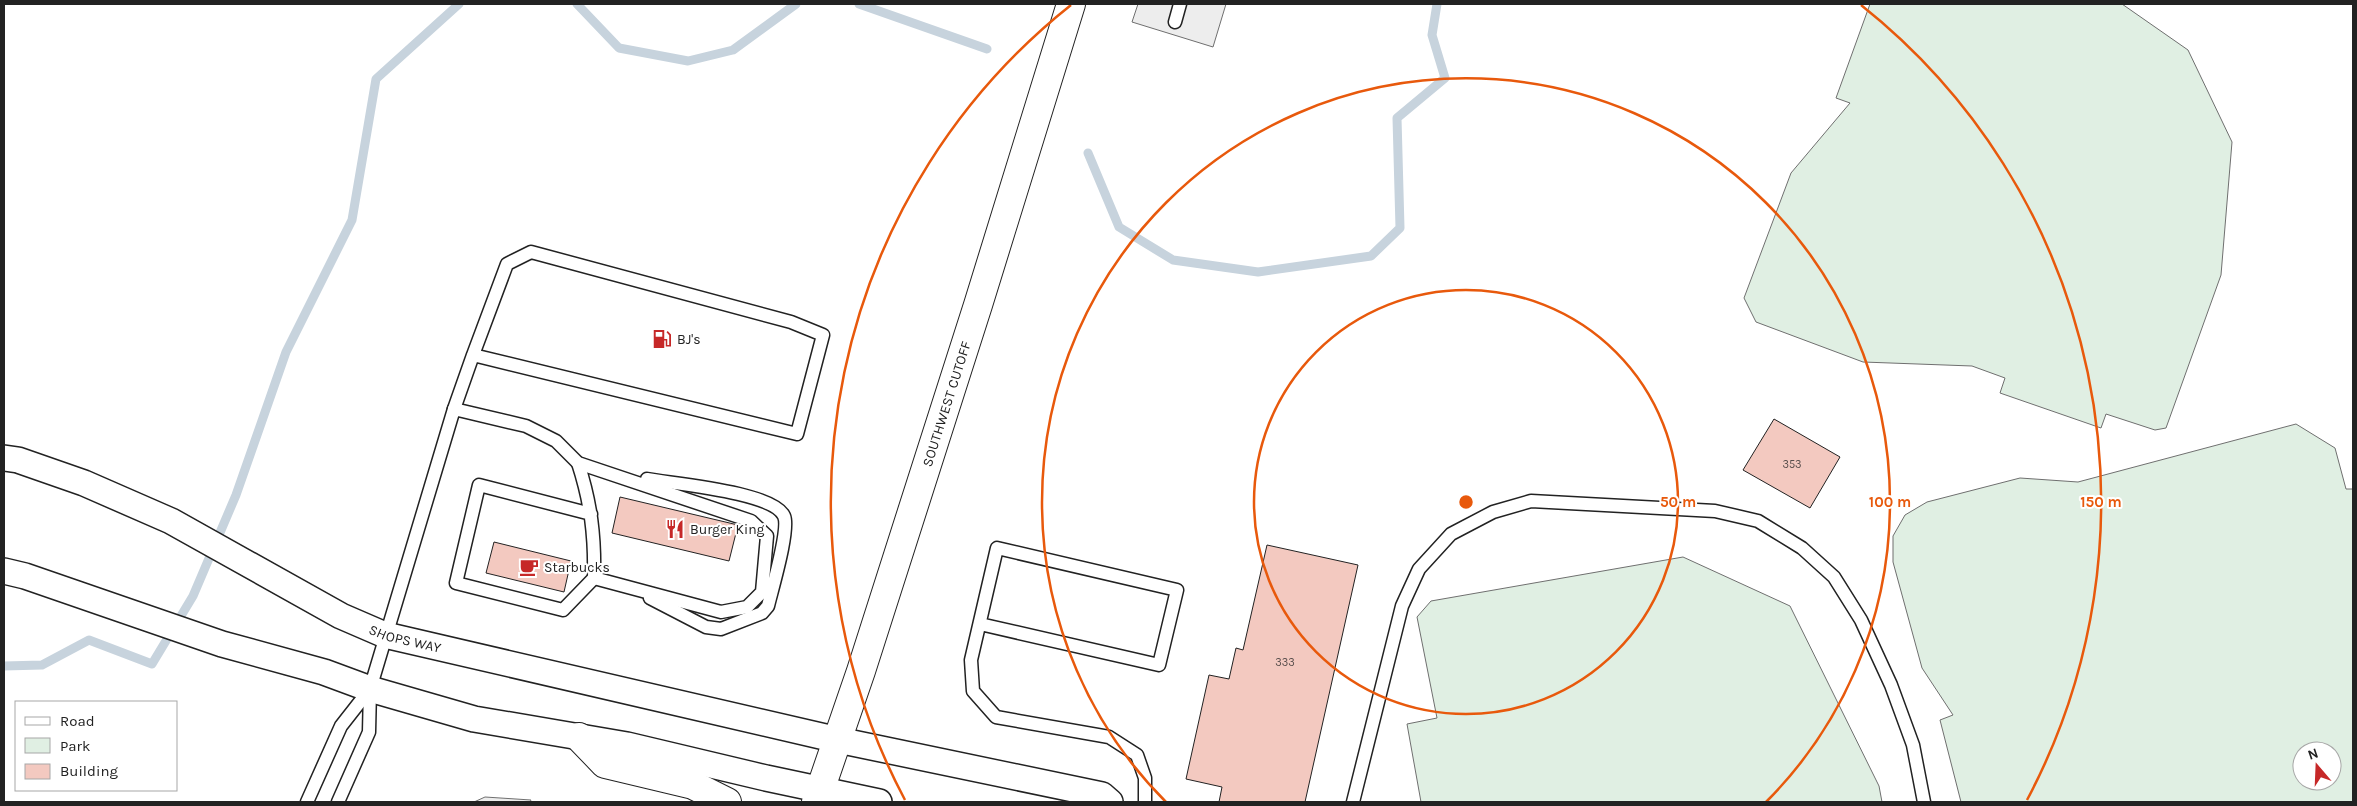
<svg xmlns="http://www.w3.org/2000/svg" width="2357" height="806" viewBox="0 0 2357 806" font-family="Karla,sans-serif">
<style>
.green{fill:#e0efe3;stroke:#6f6f6f;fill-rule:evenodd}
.parking{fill:#ededed;stroke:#6f6f6f}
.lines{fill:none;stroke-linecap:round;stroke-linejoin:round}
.stream{stroke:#c7d3dd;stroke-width:9}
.building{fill:#f3c9c0;stroke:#222}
.lane-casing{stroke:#222;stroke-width:15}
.street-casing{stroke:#222;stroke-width:28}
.primary-casing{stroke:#222;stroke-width:30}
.lane{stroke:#fff;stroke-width:12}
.street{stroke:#fff;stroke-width:25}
.primary{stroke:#fff;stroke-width:28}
.ring{fill:none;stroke:#e8590c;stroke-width:2.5}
.labels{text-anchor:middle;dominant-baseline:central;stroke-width:4;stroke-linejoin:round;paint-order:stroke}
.number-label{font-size:11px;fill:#564c4a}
.poi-label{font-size:14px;fill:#222;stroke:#fff;text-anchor:start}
.street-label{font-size:14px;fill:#222;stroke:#fff}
.centre{fill:#e8590c;stroke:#fff;stroke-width:2.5}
.ring-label{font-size:15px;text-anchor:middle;font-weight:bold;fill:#e8590c;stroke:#fff;stroke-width:4;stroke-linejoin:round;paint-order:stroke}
</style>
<rect width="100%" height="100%" fill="#fff"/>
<g class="green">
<path d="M1870,4H2122L2188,50L2232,142L2221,275L2166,428L2155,430L2106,414L2101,428L2000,393L2005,378L1972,366L1863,362L1756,322L1744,298L1791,173L1850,103L1836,98Z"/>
<path d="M2296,424L2335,448L2346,489H2353V802H1961L1940,720L1953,715L1922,668L1893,562V536L1905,515L1927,502L2020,478L2078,482ZM2302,751H2332V781H2302Z"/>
<path d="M1683,557L1790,606L1879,786L1882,802H1421L1407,724L1437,718L1417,617L1431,601Z"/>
</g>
<g class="parking">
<path d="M1138,4H1226L1213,47L1132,22Z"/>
<path d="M485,797L531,800L530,802H474Z"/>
</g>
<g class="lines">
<g class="stream">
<path d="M577,4L619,48L688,61L733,50L796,4"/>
<path d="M859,4L987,49"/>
<path d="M1088,153L1119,227L1173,260L1258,272L1371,256L1400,228L1397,118L1445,78L1432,35L1437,4"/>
<path d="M4,666L42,665L89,640L152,664L193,596L236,495L286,352L352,220L376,79L459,4"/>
</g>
</g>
<g class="building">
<path d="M1774,419L1840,457L1810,508L1743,470Z"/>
<path d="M620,497L738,525L729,561L612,533Z"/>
<path d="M494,542L571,561L564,592L486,573Z"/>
<path d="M1267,545L1358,565L1305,802H1219L1222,787L1186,779L1209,675L1229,679L1236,648L1243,650Z"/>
</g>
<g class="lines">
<g class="lane-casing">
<g id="lane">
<path d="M1175,22L1180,4"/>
<path d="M454,409L473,355L797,434L823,335L791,322L531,252L507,264L473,355"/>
<path d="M578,463C591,503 595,536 594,578L563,610L456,583L479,485L591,514"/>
<path d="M647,479C674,484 773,492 784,516C790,529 772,589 768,606L762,613L721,629L706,627L650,598"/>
<path d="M980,624L1159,665L1177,590L997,548L971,660L973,691L996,717L1109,737L1137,755L1145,778V802"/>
<path d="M307,802L341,726L370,689"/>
<path d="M338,802L369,732L370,689L454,409L526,426L556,441L578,463L751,521L767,536L762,592L747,607L721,612L594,578"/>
<path d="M1353,802L1402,606L1419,569L1451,534L1493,512L1531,501L1715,511L1758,521L1802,548L1834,577L1861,620L1891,685L1913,745L1924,802"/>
</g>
</g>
<g class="street-casing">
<g id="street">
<path id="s1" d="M4,458L18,460L84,483L171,521L341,616L385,635L838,740L1102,795L1110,802"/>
<path d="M4,571L25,576L222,644L324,672L370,689L474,719L627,745L766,778L879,802"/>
</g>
</g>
<g class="primary-casing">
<g id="primary">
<path d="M579,737L605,764L693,785L727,802"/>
<path id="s2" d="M816,802L861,671L978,305L1071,4"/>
</g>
</g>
<use href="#lane" class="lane"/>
<use href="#street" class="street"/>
<use href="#primary" class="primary"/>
</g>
<g class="ring">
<circle cx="1466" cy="502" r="212"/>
<path d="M1166 802A424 424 0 1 1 1766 802"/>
<path d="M905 800A635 635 0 0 1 1071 5M1861 5A635 635 0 0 1 2027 800"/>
</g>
<defs>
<g id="fuel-bare" transform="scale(1.5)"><path d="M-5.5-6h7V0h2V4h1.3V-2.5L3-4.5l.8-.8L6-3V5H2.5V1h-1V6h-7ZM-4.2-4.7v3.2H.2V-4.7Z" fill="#c62828" stroke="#fff" stroke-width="2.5" paint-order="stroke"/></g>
<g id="restaurant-bare" transform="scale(1.5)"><path d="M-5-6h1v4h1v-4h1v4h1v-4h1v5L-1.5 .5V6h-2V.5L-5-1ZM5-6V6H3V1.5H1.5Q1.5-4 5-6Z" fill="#c62828" stroke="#fff" stroke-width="2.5" paint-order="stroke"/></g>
<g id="cafe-bare" transform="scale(1.5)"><path d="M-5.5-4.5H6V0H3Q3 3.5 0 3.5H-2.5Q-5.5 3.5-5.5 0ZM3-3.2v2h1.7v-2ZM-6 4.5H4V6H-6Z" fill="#c62828" stroke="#fff" stroke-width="2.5" paint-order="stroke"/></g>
</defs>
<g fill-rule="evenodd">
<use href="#fuel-bare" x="662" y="339"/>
<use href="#restaurant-bare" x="675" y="529"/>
<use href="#cafe-bare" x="529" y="567"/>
</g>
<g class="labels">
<g class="number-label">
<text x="1792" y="464">353</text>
<text x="1285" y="662">333</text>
</g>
<g class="poi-label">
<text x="677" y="339">BJ's</text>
<text x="690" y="529">Burger King</text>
<text x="544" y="567">Starbucks</text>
</g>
<g class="street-label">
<text stroke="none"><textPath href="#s2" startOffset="419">SOUTHWEST CUTOFF</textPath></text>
<text stroke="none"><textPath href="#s1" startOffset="442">SHOPS WAY</textPath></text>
</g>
</g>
<circle cx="1466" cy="502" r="8" class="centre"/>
<g class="ring-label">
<text x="1678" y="507">50 m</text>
<text x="1890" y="507">100 m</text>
<text x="2101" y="507">150 m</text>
</g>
<rect width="2357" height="806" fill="none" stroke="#222222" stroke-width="10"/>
<rect x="15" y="701" width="162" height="90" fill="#ffffff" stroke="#a7a7a7"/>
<rect x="25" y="717" width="25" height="8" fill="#ffffff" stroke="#a7a7a7"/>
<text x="60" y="726" font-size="15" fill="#222222">Road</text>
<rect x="25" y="738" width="25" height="15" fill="#e0efe3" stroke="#a7a7a7"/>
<text x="60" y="751" font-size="15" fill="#222222">Park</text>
<rect x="25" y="764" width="25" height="15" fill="#f3c9c0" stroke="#a7a7a7"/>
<text x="60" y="776" font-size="15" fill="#222222">Building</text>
<g transform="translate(2317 766) rotate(341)"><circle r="24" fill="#ffffff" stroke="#a7a7a7"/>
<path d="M0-4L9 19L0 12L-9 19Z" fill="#c62828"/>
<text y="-8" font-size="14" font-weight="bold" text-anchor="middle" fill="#222222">N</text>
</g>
</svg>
